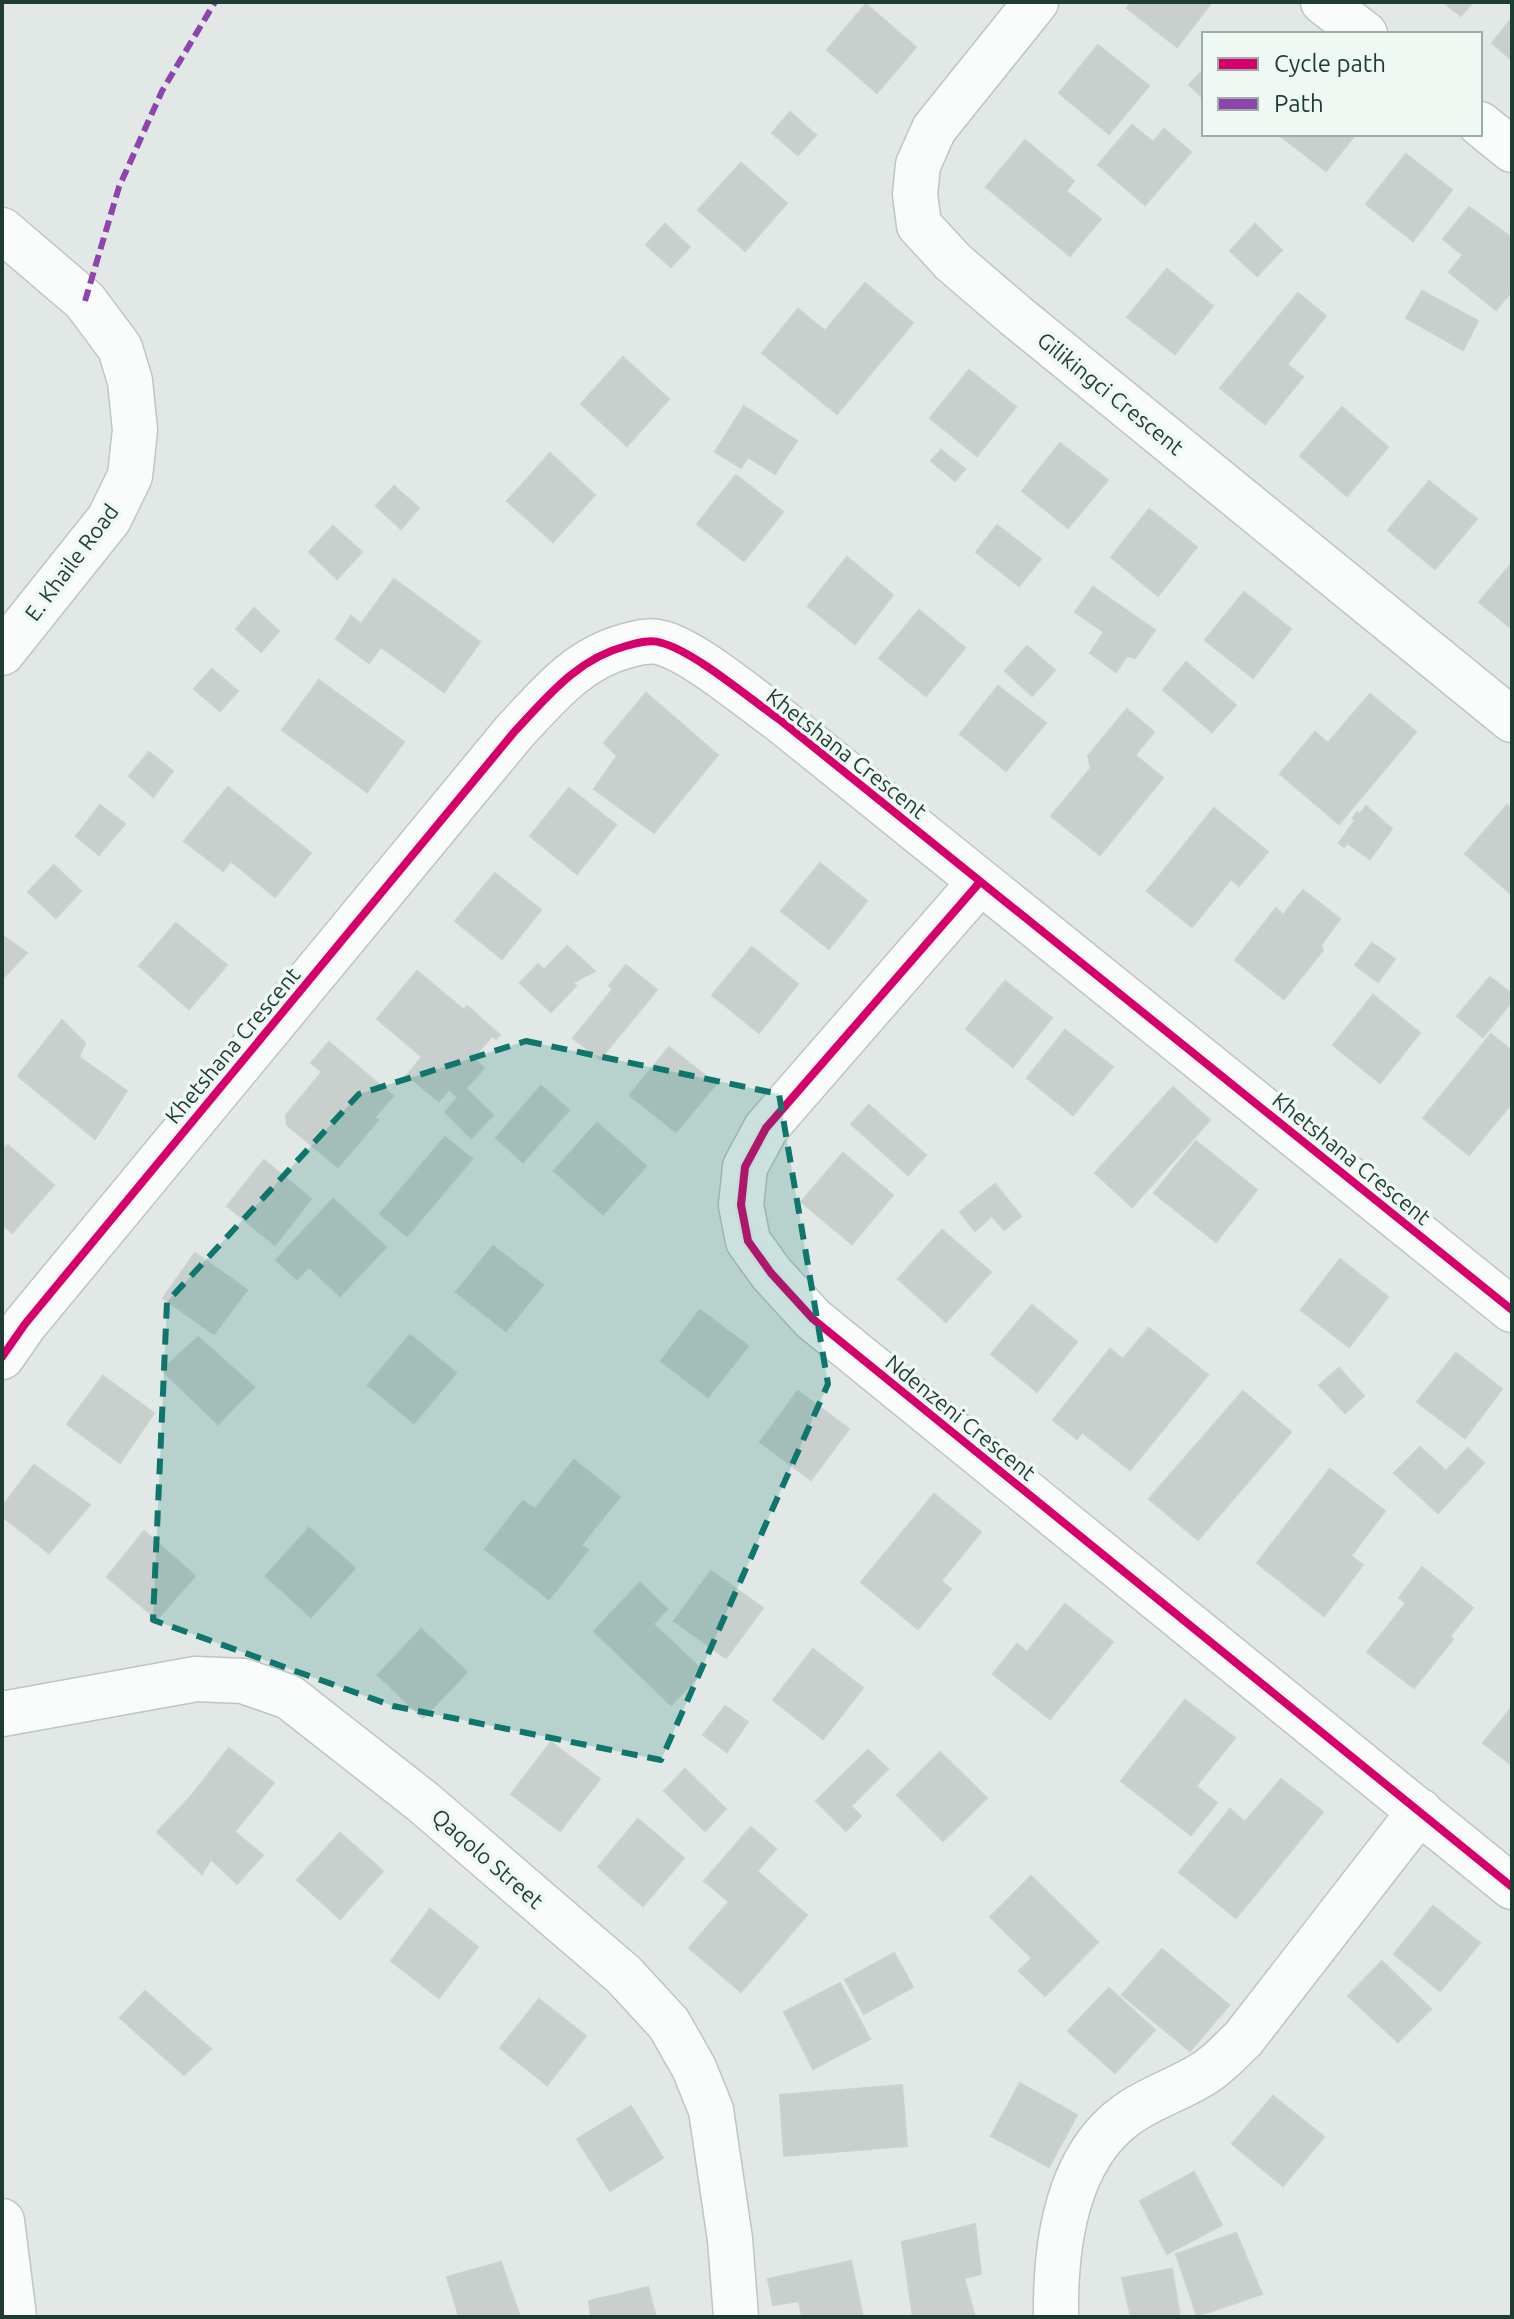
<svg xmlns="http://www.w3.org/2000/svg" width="1514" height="2319" viewBox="0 0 1514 2319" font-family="Ubuntu,sans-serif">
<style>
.building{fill:#c8cfcc;stroke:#cad1ce;stroke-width:2}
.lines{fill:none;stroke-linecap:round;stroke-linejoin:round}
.minor-casing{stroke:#bec5c2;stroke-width:47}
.minor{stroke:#fafcfb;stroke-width:44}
.quiet{stroke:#8e44ad;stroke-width:6;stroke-dasharray:12 6;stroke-linecap:butt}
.cycleway-casing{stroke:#eff8f3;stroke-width:13}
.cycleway{stroke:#d6006c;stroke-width:8}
.marked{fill:#0f766e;fill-opacity:0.2;stroke:#0f766e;stroke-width:6;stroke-dasharray:16 10;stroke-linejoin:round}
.labels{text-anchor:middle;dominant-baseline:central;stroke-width:7;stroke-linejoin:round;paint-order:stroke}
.street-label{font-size:22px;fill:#1e3c34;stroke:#eff8f3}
</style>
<rect width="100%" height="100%" fill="#e1e8e5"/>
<g class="building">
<path d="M1131,2H1212L1177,47L1127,8Z"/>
<path d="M1443,2H1473L1461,16Z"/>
<path d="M866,4L916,47L877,93L827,50Z"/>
<path d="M1512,18V60L1492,43Z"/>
<path d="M1098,45L1149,86L1109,134L1059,93Z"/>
<path d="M1204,69V99L1189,85Z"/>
<path d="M790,112L816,135L798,155L772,133Z"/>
<path d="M1132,125L1153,142L1164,129L1191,152L1145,205L1098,165Z"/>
<path d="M1278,134H1356L1326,171Z"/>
<path d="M1025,140L1074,181L1066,191L1101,219L1070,256L986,187Z"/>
<path d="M1406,154L1452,190L1413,241L1366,204Z"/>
<path d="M741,163L787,203L745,251L698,210Z"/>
<path d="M1469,207L1512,238V291L1496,310L1449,272L1463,255L1443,239Z"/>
<path d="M665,224L690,247L671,267L646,245Z"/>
<path d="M1255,224L1282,250L1257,276L1230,251Z"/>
<path d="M1167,269L1213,306L1175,354L1127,317Z"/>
<path d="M865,283L913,323L837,414L762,353L798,309L825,331Z"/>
<path d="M1422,291L1478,321L1463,350L1406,318Z"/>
<path d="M1298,293L1326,316L1287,364L1303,377L1265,424L1220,388Z"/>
<path d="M623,357L669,399L627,446L581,404Z"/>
<path d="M969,370L1016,407L977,456L930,418Z"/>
<path d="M744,406L797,441L775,474L748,457L741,468L715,452Z"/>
<path d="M1342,407L1388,447L1347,496L1300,456Z"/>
<path d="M1060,443L1108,480L1068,528L1022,491Z"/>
<path d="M941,450L965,469L955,481L931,461Z"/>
<path d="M550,453L595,495L553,542L507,501Z"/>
<path d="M736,475L783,512L744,561L697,524Z"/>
<path d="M1429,481L1477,519L1435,569L1388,530Z"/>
<path d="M394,486L419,508L401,529L376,506Z"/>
<path d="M1149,509L1197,547L1158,596L1111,557Z"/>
<path d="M997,525L1041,559L1019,586L976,552Z"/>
<path d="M333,526L362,552L337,579L309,552Z"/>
<path d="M847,557L893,595L855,644L808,606Z"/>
<path d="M1512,563V629L1479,602Z"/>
<path d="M394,579L480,642L444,692L381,647L369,663L336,639L351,616L361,624Z"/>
<path d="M1093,587L1155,630L1135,658L1127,656L1116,672L1090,653L1104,632L1075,612Z"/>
<path d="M1244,592L1291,629L1253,678L1205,640Z"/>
<path d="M254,608L279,631L261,652L236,629Z"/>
<path d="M919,610L965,648L926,696L879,658Z"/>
<path d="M1027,646L1055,670L1032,696L1005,671Z"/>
<path d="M1186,662L1236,705L1212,732L1163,690Z"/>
<path d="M212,669L238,691L220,711L194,689Z"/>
<path d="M319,680L404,742L367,792L282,730Z"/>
<path d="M998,686L1046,723L1006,771L960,734Z"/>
<path d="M646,693L718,755L654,833L594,789L617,756L604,743Z"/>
<path d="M1370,694L1416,732L1339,824L1280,774L1315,732L1328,743Z"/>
<path d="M1127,709L1154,732L1135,755L1163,778L1100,855L1051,816L1091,768L1088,756Z"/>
<path d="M149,752L173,771L153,797L129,776Z"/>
<path d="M228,787L311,853L275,897L231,861L223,871L184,841Z"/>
<path d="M569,788L616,825L577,874L530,836Z"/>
<path d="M100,805L125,824L99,855L76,836Z"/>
<path d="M1507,805L1512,810L1510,893L1465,854Z"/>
<path d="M1366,806L1392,829L1370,859L1347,843L1344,847L1339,843L1355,820L1353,818L1357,812L1360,814Z"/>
<path d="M1214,808L1268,852L1239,886L1231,879L1192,927L1147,891Z"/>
<path d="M820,863L867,901L829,949L781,911Z"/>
<path d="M54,865L81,891L56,918L28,892Z"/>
<path d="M495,873L541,910L502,959L455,921Z"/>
<path d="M1303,890L1340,919L1321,945L1323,950L1284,999L1235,960L1276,908L1283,915Z"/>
<path d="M176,923L227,965L189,1009L139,966Z"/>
<path d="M2,935L27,953L4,977L2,975Z"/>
<path d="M1372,943L1395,959L1378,982L1355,965Z"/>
<path d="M567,946L595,971L572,983L576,986L551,1012L520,983L538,964L544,970Z"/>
<path d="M752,947L798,984L759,1033L712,995Z"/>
<path d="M626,965L657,990L600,1059L573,1038L613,989L609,986Z"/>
<path d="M417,971L464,1010L467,1006L500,1035L496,1039L492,1036L473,1058L484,1068L458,1097L449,1089L439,1101L407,1075L422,1057L377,1019Z"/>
<path d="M1490,977L1512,994V1001L1483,1037L1457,1016Z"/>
<path d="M1005,981L1052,1018L1013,1067L966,1029Z"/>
<path d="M1373,995L1420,1033L1380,1083L1333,1045Z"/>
<path d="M62,1020L85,1043L79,1057L127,1091L95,1139L18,1076Z"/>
<path d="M1065,1030L1113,1067L1073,1115L1027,1078Z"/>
<path d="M1491,1034L1512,1051V1103L1469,1155L1423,1118Z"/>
<path d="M329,1042L393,1096L374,1118L378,1120L338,1167L287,1125L286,1115L322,1072L311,1063Z"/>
<path d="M669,1047L716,1084L676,1132L630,1095Z"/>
<path d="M541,1086L569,1110L523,1162L496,1138Z"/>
<path d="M1173,1087L1210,1120L1132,1207L1095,1173Z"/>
<path d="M466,1089L493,1115L471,1138L445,1112Z"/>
<path d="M869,1105L926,1155L908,1175L851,1124Z"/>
<path d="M597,1123L646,1166L603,1214L554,1171Z"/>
<path d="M445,1137L472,1159L407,1236L380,1214Z"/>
<path d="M1196,1141L1257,1190L1216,1242L1154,1193Z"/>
<path d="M8,1145L54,1185L12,1233L2,1224V1151Z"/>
<path d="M843,1153L893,1195L852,1244L801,1202Z"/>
<path d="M264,1160L311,1199L275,1245L227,1206Z"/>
<path d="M995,1184L1021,1216L1004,1230L992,1216L975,1231L960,1212Z"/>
<path d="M333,1199L386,1247L340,1296L309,1267L297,1279L276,1260Z"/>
<path d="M942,1230L991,1272L946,1322L898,1279Z"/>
<path d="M493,1246L543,1285L506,1331L456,1292Z"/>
<path d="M195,1253L247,1290L214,1334L163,1298Z"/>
<path d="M1340,1259L1388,1297L1349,1347L1301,1310Z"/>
<path d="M1032,1305L1077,1342L1037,1392L991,1354Z"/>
<path d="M700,1310L748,1346L708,1397L661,1361Z"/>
<path d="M1149,1328L1208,1375L1130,1470L1082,1432L1077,1439L1053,1420L1110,1349L1123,1359Z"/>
<path d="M410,1335L456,1373L414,1423L368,1385Z"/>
<path d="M198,1337L254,1387L218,1424L162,1370Z"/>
<path d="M1456,1353L1502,1389L1465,1438L1417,1402Z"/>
<path d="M1339,1368L1364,1396L1345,1413L1319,1385Z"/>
<path d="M103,1376L154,1413L120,1463L67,1424Z"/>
<path d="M798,1391L849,1429L811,1480L760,1442Z"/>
<path d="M1243,1391L1291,1432L1198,1540L1149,1499Z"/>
<path d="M1420,1447L1446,1471L1468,1448L1484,1463L1438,1513L1394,1473Z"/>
<path d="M574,1460L620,1497L581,1545L588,1550L549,1599L485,1549L523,1501L535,1509Z"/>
<path d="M34,1465L90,1505L49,1553L2,1516V1507Z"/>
<path d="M1330,1469L1385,1511L1351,1556L1363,1565L1324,1616L1257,1563Z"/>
<path d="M934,1494L981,1532L941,1581L951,1589L918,1629L861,1582Z"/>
<path d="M309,1528L355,1568L311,1617L266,1576Z"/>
<path d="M144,1531L195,1576L157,1619L107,1577Z"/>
<path d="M1422,1567L1473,1608L1450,1636L1453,1639L1414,1688L1367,1652L1406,1603L1399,1598Z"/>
<path d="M711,1571L763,1608L726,1658L674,1621Z"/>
<path d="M640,1583L667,1609L653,1624L703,1671L671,1705L594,1631Z"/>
<path d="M1065,1604L1113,1642L1050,1719L993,1674L1017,1644L1027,1652Z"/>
<path d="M421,1629L467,1672L423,1718L378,1675Z"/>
<path d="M813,1649L863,1688L823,1739L773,1700Z"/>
<path d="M1185,1700L1235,1738L1196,1786L1217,1803L1191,1835L1121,1781Z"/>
<path d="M725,1706L748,1722L727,1752L703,1735Z"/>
<path d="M1512,1707V1765L1483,1743Z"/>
<path d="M551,1742L600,1779L560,1831L511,1794Z"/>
<path d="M229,1748L274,1783L235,1831L191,1796Z"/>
<path d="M868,1750L888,1769L851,1806L861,1816L846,1831L816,1801Z"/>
<path d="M940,1752L987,1798L943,1841L897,1795Z"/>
<path d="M685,1769L726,1809L705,1831L664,1791Z"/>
<path d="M1281,1779L1323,1812L1236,1918L1179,1872L1230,1809L1245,1822Z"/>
<path d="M191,1796L263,1855L237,1884L211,1859L202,1874L157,1832Z"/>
<path d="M638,1819L684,1858L643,1906L598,1867Z"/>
<path d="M751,1827L776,1849L757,1871L807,1915L741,1992L689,1948L729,1902L704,1881Z"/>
<path d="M340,1833L383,1871L340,1919L297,1880Z"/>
<path d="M1031,1876L1098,1942L1045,1996L1019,1971L1032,1958L990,1917Z"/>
<path d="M1433,1906L1480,1943L1440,1991L1394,1954Z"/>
<path d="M430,1909L478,1947L439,1998L391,1961Z"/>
<path d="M1162,1949L1229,2005L1190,2051L1122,1995Z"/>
<path d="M894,1953L913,1987L864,2014L845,1980Z"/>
<path d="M1382,1961L1431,2009L1398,2042L1348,1996Z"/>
<path d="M840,1983L870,2039L813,2069L784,2012Z"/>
<path d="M1109,1988L1155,2030L1115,2073L1068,2031Z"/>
<path d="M145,1991L211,2049L184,2075L120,2018Z"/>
<path d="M539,1999L586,2036L547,2085L500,2048Z"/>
<path d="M1020,2083L1077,2115L1049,2167L991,2136Z"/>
<path d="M902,2085L907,2146L784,2156L780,2095Z"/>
<path d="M1273,2096L1324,2137L1283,2186L1232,2144Z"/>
<path d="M631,2106L663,2158L610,2191L577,2139Z"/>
<path d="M1194,2172L1222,2225L1167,2254L1140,2201Z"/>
<path d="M975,2224L981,2274L964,2278L975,2317H913L902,2242Z"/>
<path d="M1236,2233L1262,2294L1197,2316L1176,2254Z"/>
<path d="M851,2261L863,2317H802L799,2301L773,2305L768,2279Z"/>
<path d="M501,2262L520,2317H459L447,2277Z"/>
<path d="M1172,2269L1180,2317H1131L1122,2278Z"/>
<path d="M648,2287L656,2317H591L589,2301Z"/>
</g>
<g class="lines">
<g class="minor-casing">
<g id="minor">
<path d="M1036,2L934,129L918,165L915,194L919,225L953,262L1016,316L1512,720"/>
<path d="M1323,2L1365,34"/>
<path d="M1480,124L1512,150"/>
<path d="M2,230L85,301L120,348L130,381L135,430L130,476L109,519L2,653"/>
<path d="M980,882L766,1128L745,1167L741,1205L748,1241L771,1273L813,1319L1512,1887"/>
<path d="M2,1357L25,1324L515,731C548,696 577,659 626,646C637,643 650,639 662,643C695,652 750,699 780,720L1512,1310"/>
<path d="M2,1714L196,1679L243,1681L289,1697L423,1802L624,1975L669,2024L694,2068L711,2110L730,2239L736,2317"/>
<path d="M2,2221L14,2317"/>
<path d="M1056,2317C1055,2247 1065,2161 1125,2116C1150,2097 1181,2089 1206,2072C1220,2063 1231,2050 1243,2039L1420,1811"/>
</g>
</g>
<use href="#minor" class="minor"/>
<path class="quiet" d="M85,301L119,187L162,91L215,2"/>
<g class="cycleway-casing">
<g id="cycleway">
<path d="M980,882L766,1128L745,1167L741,1205L748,1241L771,1273L813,1319L1512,1887"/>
<path d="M2,1357L25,1324L515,731C548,696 577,659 626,646C637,643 650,639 662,643C695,652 750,699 780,720L1512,1310"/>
</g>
</g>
<use href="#cycleway" class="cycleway"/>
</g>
<path class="marked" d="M526,1041L779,1094L828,1384L661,1760L393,1706L153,1620L167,1302L359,1094Z"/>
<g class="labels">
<g class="street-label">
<text transform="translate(1111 393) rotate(39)">Gilikingci Crescent</text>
<text transform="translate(71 562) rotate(-53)">E. Khaile Road</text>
<text transform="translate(847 753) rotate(38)">Khetshana Crescent</text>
<text transform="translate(232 1045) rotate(-50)">Khetshana Crescent</text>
<text transform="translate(1352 1158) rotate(39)">Khetshana Crescent</text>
<text transform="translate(961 1417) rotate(39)">Ndenzeni Crescent</text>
<text transform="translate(488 1858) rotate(41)">Qaqolo Street</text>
</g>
</g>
<rect width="1514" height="2319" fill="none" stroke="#1e3c34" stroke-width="8"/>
<rect x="1202" y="32" width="280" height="104" fill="#eff8f3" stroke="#9bada7" stroke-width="2"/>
<rect x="1218" y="58" width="40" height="12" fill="#d6006c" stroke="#9bada7" stroke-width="2"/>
<text x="1274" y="72" font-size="24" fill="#1e3c34">Cycle path</text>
<rect x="1218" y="98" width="40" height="12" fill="#8e44ad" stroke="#9bada7" stroke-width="2"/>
<text x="1274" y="112" font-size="24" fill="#1e3c34">Path</text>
</svg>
